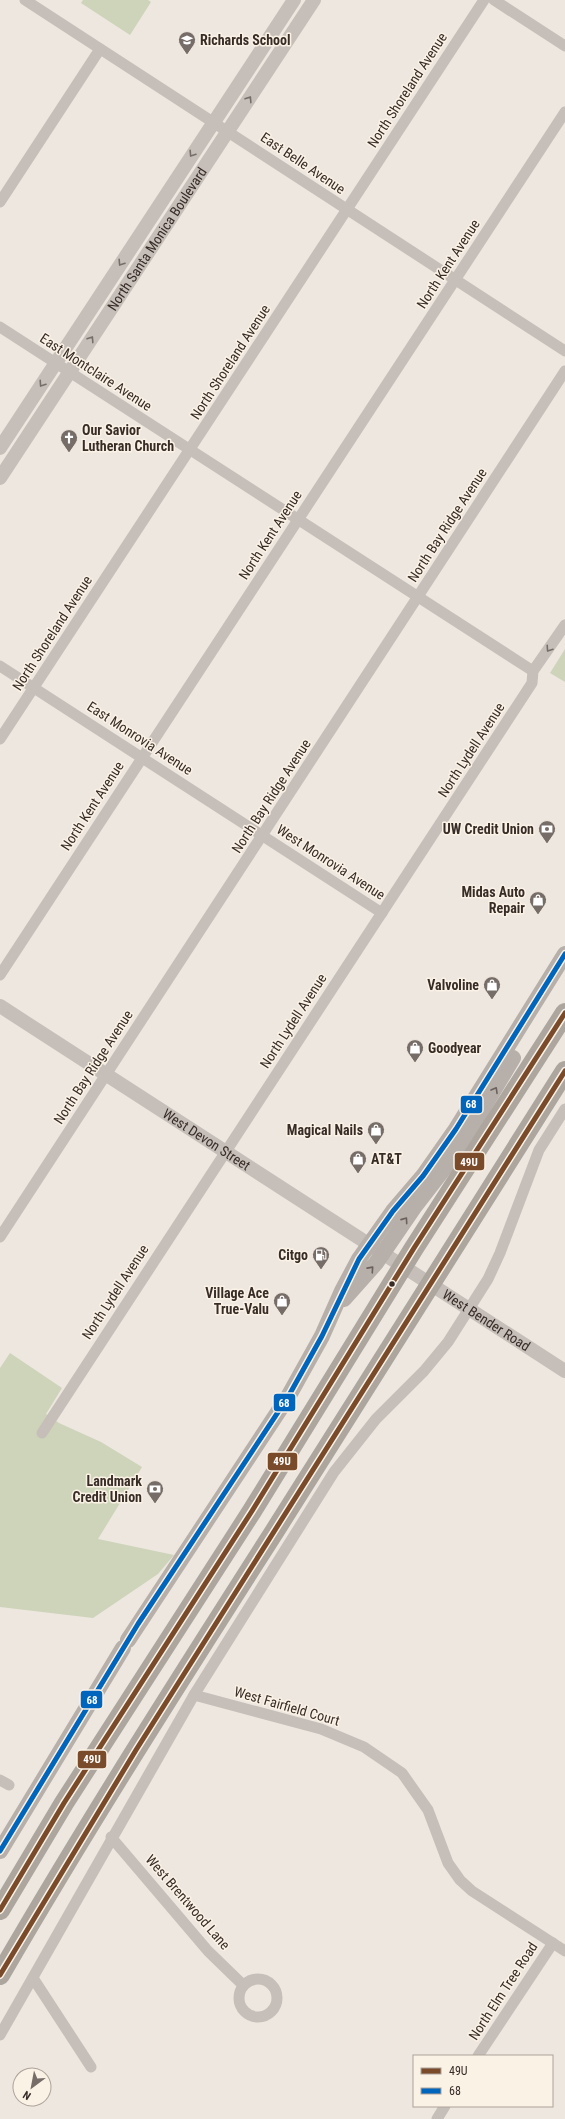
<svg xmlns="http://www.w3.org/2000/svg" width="565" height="2119" viewBox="0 0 565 2119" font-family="'Roboto Condensed',sans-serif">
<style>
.green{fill:#ced4b9}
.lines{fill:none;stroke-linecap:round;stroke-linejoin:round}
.minor{stroke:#c6bfb9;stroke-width:11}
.tertiary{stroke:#c6bfb9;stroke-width:14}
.secondary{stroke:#b7afa9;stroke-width:16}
.motorway{stroke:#aca69f;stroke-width:20}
.bus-1-casing{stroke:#fbf2e6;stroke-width:8}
.bus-2-casing{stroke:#fbf2e6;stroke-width:8}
.bus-1{stroke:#7a4b2a;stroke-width:5}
.bus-2{stroke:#0065bd;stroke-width:5}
.oneway{stroke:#786e69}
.oneway2{stroke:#6b605b}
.bus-dot{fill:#382c27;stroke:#fbf2e6;stroke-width:1.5}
.labels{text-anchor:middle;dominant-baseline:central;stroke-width:3;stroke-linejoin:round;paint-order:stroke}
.poi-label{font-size:14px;font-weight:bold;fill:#382c27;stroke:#fbf2e6;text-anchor:end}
.street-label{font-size:14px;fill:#382c27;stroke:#fbf2e6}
.line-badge{stroke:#fbf2e6;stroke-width:1.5}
.badge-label{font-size:11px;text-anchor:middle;font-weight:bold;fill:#fff}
</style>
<rect width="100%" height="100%" fill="#ede7e0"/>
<g class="green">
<path d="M83,0H148L151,2L130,35L81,3Z"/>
<path d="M565,649V682L550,673Z"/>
<path d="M10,1353L62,1388L46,1414L59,1423L101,1442L142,1467L98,1539L174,1555L158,1574L93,1618L0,1607V1368Z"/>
</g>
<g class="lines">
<g class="minor">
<path d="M25,0L565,351"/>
<path d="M494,0L565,46"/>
<path d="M0,202L100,49"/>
<path d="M0,327L533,671"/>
<path d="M0,666L382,913"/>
<path d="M0,739L484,0"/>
<path d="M0,975L565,112"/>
<path d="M0,1237L565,371"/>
<path d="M42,1433L532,683L533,671L565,625"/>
<path d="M194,1695L321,1729L364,1747L402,1773L428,1810L448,1863L460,1880L472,1891L565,1951"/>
<path d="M0,1780L9,1785"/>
<path d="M111,1837L208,1951L243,1985"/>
<path d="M33,1978L91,2067"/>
<circle cx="258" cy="1998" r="19"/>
<path d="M0,2035L194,1695L334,1472L376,1419L424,1371L448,1342L488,1279L500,1253L539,1150L565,1109"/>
<path d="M478,2056L553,1943"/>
<path d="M437,2119L445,2106"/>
</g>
<g class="tertiary">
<path d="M0,448L294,0"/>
<path id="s1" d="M0,478L314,0"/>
<path id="s2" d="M0,1006L565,1371"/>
</g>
<g class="secondary">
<path d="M344,1299L376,1263L415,1206L456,1153L513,1058"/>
<path d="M128,1640L288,1397L322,1336L342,1291L359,1259L393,1211L423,1176L456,1129L565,954"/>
<path d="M0,1851L123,1648"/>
</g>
<g class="motorway">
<path d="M0,1910L64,1803L252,1511L414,1248L565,1013"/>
<path d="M0,1975C88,1823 182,1676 276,1529C373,1377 468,1223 565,1071"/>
</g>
<g class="bus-1-casing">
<g id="bus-1">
<path d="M0,1910L64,1803L252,1511L414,1248L565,1013"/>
<path d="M0,1975L136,1750L565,1071"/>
</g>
</g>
<g class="bus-2-casing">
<path id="bus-2" d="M0,1851L138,1624L288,1397L322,1336L359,1259L393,1211L423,1176L456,1129L565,954"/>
</g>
<use href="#bus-1" class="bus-1"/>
<use href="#bus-2" class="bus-2"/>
</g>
<defs><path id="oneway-chevron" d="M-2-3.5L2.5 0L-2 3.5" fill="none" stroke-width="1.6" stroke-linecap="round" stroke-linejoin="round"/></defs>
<g class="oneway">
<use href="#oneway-chevron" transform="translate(249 99) rotate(-57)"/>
<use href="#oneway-chevron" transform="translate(192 154) rotate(123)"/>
<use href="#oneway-chevron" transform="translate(121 263) rotate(123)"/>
<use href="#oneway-chevron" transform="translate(91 339) rotate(-57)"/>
<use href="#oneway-chevron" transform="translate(42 384) rotate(124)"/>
<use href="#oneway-chevron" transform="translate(549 649) rotate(124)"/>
</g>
<g class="oneway2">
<use href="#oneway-chevron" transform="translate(495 1090) rotate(-60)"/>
<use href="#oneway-chevron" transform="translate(405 1220) rotate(-55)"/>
<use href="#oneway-chevron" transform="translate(371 1269) rotate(-48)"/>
</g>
<defs>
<g id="school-pin" transform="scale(0.9)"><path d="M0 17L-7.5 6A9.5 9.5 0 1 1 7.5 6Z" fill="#776d68" stroke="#fbf2e6"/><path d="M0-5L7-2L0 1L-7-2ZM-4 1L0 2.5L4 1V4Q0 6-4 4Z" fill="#fff"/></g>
<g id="church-pin" transform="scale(0.9)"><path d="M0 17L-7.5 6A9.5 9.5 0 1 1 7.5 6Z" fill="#776d68" stroke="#fbf2e6"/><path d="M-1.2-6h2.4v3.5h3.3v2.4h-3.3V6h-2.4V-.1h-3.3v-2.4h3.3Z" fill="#fff"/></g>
<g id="bank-pin" transform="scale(0.9)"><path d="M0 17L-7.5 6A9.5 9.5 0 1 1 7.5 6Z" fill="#776d68" stroke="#fbf2e6"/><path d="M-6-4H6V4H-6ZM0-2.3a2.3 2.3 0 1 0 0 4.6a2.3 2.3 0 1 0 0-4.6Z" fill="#fff"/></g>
<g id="shop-pin" transform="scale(0.9)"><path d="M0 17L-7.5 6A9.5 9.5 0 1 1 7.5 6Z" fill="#776d68" stroke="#fbf2e6"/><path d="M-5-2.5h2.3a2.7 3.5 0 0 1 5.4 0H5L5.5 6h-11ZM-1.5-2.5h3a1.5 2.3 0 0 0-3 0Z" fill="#fff"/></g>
<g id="fuel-pin" transform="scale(0.9)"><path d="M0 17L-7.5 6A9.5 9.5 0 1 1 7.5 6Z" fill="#776d68" stroke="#fbf2e6"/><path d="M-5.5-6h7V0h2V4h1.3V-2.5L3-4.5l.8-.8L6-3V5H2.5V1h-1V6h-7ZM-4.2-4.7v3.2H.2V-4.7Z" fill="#fff"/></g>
</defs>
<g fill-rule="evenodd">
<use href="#school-pin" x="187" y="40"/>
<use href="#church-pin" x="69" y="438"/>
<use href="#bank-pin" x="547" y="829"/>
<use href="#shop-pin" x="538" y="900"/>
<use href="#shop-pin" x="492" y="985"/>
<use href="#shop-pin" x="415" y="1048"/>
<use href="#shop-pin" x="376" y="1130"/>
<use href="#shop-pin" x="358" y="1159"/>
<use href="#fuel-pin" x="321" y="1255"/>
<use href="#shop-pin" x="282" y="1301"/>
<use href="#bank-pin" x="155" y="1489"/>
</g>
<circle class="bus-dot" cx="392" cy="1284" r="3.5"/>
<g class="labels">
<g class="poi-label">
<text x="200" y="40" text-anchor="start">Richards School</text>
<text x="82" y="430" text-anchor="start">Our Savior<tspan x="82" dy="16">Lutheran Church</tspan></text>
<text x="534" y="829">UW Credit Union</text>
<text x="525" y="892">Midas Auto<tspan x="525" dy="16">Repair</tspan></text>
<text x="479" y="985">Valvoline</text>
<text x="428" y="1048" text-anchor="start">Goodyear</text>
<text x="363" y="1130">Magical Nails</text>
<text x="371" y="1159" text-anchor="start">AT&amp;T</text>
<text x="308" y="1255">Citgo</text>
<text x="269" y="1293">Village Ace<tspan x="269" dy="16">True-Valu</tspan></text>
<text x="142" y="1481">Landmark<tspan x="142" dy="16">Credit Union</tspan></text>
</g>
<g class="street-label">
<text transform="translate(407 90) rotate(-57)">North Shoreland Avenue</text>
<text transform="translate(303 163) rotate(34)">East Belle Avenue</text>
<text stroke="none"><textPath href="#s1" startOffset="286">North Santa Monica Boulevard</textPath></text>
<text transform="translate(448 264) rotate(-57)">North Kent Avenue</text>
<text transform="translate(230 362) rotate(-57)">North Shoreland Avenue</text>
<text transform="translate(96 372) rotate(33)">East Montclaire Avenue</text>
<text transform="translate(447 525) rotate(-57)">North Bay Ridge Avenue</text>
<text transform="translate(270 535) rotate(-57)">North Kent Avenue</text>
<text transform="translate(52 633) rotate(-57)">North Shoreland Avenue</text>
<text transform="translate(140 738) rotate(33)">East Monrovia Avenue</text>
<text transform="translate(471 750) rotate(-57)">North Lydell Avenue</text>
<text transform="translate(271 796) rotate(-57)">North Bay Ridge Avenue</text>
<text transform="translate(92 806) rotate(-57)">North Kent Avenue</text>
<text transform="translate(331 862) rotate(33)">West Monrovia Avenue</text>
<text transform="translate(293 1021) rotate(-57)">North Lydell Avenue</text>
<text transform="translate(93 1067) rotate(-57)">North Bay Ridge Avenue</text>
<text stroke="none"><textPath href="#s2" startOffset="246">West Devon Street</textPath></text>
<text transform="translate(115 1292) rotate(-57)">North Lydell Avenue</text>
<text stroke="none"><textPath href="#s2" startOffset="579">West Bender Road</textPath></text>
<text transform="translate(287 1706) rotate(16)">West Fairfield Court</text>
<text transform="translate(188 1902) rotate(49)">West Brentwood Lane</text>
<text transform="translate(503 1991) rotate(-57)">North Elm Tree Road</text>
</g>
</g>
<g class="line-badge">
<rect x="460" y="1095" width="23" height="19" rx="4" fill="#0065bd"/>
<rect x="454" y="1152" width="31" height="19" rx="4" fill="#7a4b2a"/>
<rect x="273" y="1393" width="23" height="19" rx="4" fill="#0065bd"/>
<rect x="267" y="1452" width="31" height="19" rx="4" fill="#7a4b2a"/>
<rect x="80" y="1690" width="23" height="19" rx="4" fill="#0065bd"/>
<rect x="77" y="1750" width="30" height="19" rx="4" fill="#7a4b2a"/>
</g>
<g class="badge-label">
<text x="471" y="1108">68</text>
<text x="469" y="1166">49U</text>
<text x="284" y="1407">68</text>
<text x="282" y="1465">49U</text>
<text x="92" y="1704">68</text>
<text x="92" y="1763">49U</text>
</g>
<rect x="413" y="2055" width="140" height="52" fill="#fbf2e6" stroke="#ada39a"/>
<rect x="421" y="2068" width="20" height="6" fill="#7a4b2a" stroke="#ada39a"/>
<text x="449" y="2075" font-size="12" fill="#382c27">49U</text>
<rect x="421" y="2088" width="20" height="6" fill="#0065bd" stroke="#ada39a"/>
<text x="449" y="2095" font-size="12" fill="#382c27">68</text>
<g transform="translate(32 2087) rotate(212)"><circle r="19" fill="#fbf2e6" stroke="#ada39a"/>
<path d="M0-3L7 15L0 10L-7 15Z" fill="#776d68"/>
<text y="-6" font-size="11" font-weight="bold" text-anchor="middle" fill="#382c27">N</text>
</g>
</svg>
